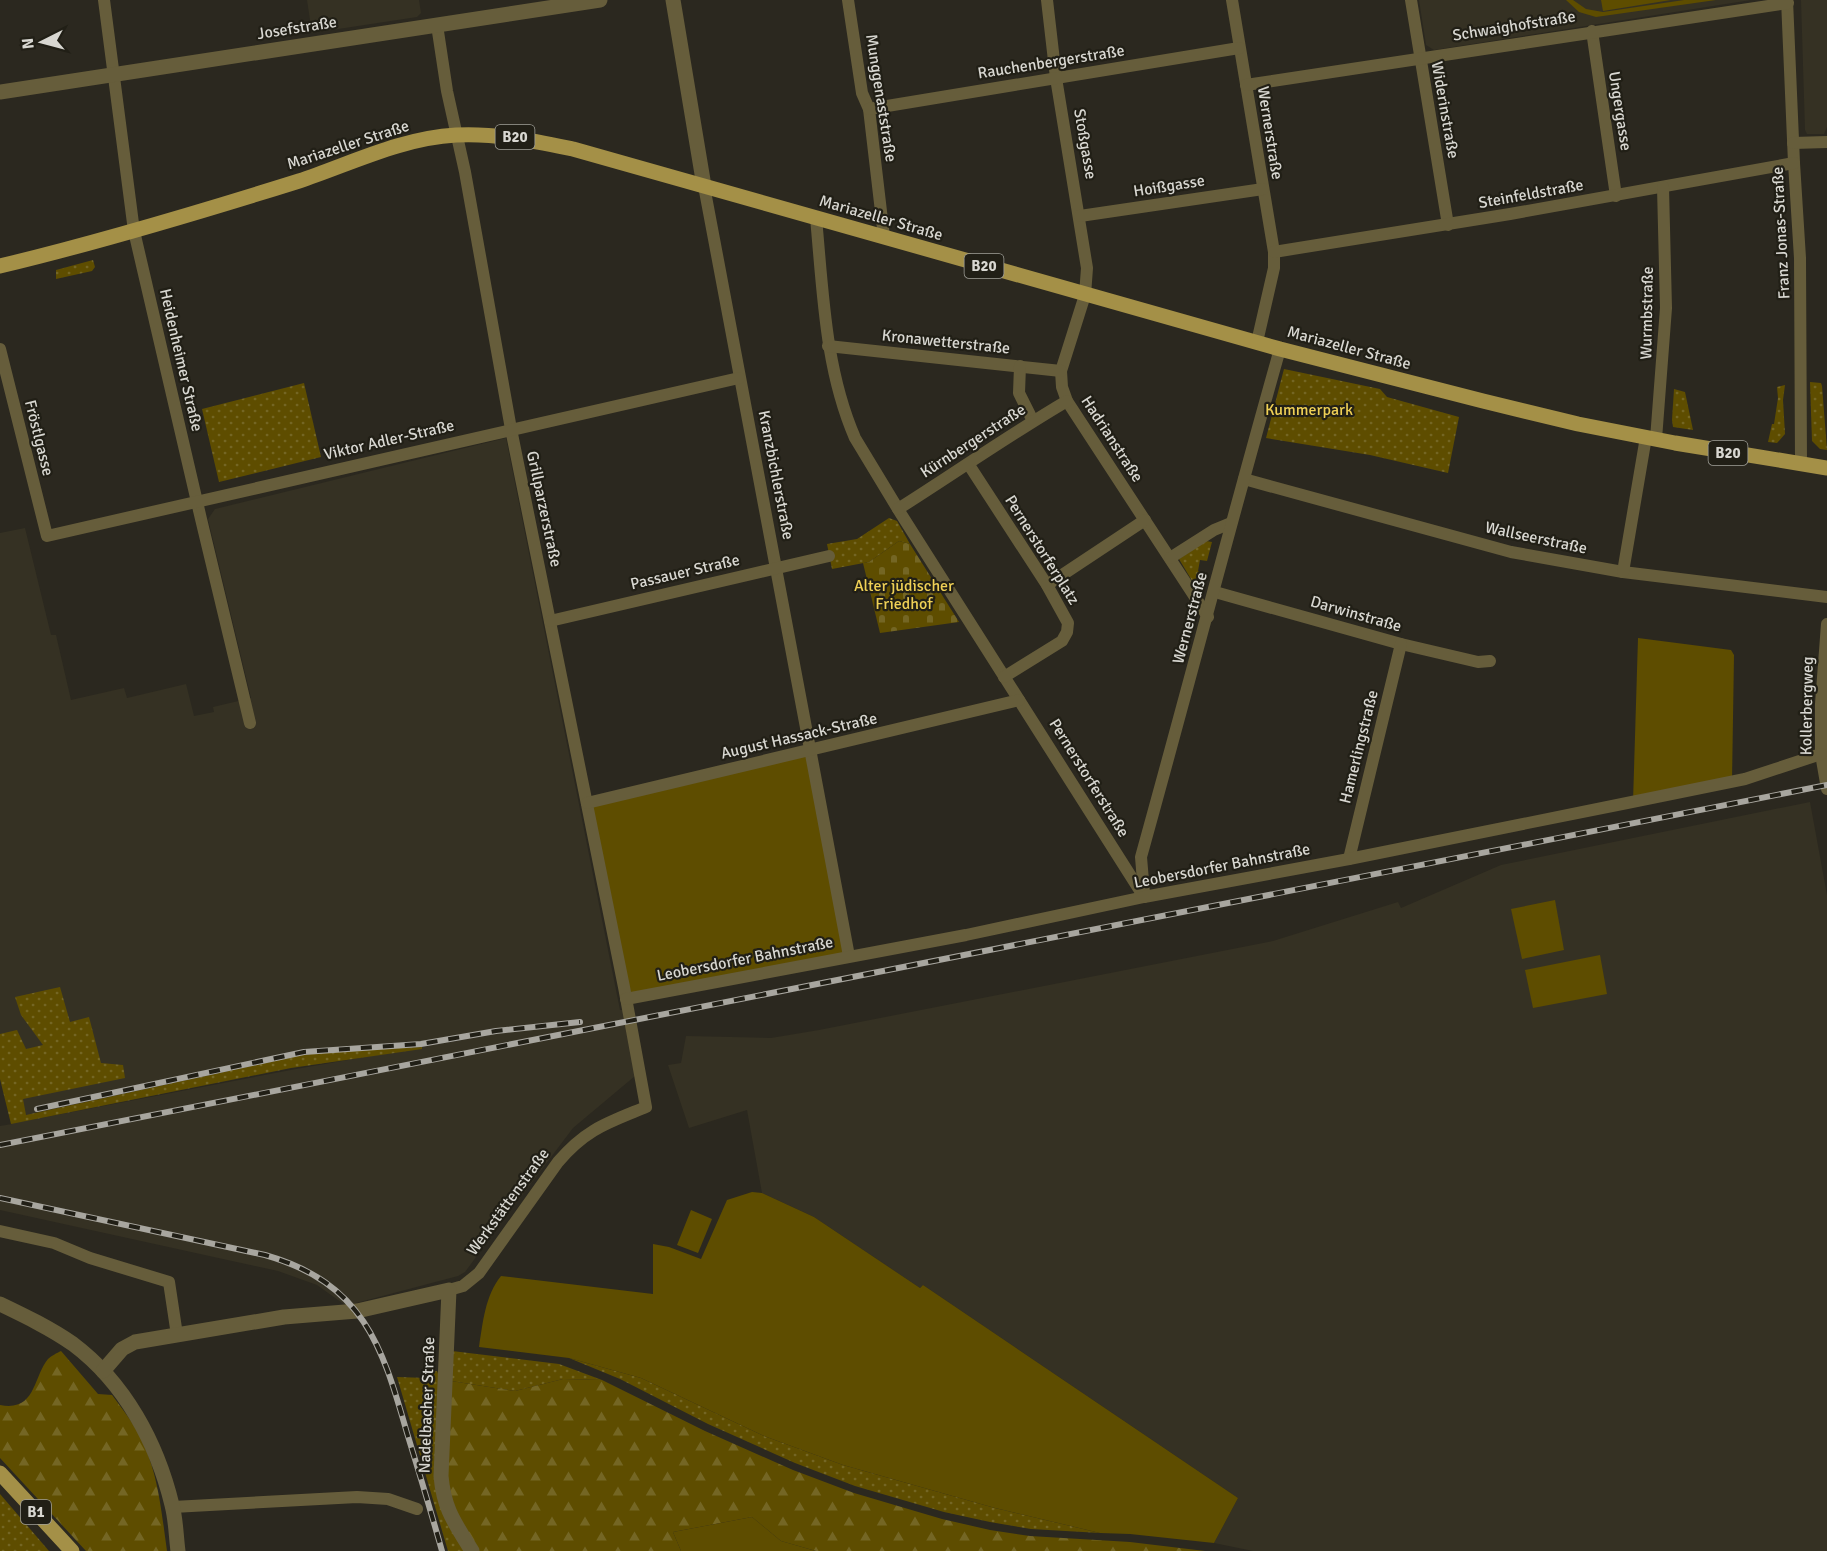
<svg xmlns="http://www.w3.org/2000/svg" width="1827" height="1551" viewBox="0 0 1827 1551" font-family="Signika,sans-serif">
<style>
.built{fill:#353123;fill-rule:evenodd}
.grass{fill:url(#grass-dots)}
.forest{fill:url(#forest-firs)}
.cemetery{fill:url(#cemetery-stones)}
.garden{fill:#5e4d00}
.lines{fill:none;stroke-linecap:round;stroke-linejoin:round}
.minor{stroke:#665d3b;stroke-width:12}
.tertiary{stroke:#665d3b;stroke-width:15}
.primary{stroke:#a49047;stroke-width:15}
.rail-casing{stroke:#a8a69f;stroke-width:6}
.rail{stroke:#211f16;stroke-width:4;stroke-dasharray:11;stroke-linecap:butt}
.labels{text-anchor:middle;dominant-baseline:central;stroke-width:4.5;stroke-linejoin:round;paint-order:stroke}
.shield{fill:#211f16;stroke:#a1a099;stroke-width:1.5}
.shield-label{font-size:15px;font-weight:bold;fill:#d8d7d1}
.street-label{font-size:16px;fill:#d8d7d1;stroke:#211f16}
.park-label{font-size:16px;fill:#efd056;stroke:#211f16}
</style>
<defs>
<pattern id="grass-dots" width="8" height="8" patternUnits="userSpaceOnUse" patternTransform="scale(1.5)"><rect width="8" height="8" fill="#5e4d00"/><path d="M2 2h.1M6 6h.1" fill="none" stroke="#746624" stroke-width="1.8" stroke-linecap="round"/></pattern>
<pattern id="forest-firs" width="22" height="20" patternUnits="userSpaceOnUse" patternTransform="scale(1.5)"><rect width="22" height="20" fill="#5e4d00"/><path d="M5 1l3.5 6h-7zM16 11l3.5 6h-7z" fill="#746624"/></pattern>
<pattern id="cemetery-stones" width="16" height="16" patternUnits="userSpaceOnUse" patternTransform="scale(1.5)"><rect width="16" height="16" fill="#5e4d00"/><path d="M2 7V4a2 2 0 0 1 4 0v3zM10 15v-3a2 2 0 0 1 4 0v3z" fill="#746624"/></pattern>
</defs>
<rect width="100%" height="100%" fill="#2b281f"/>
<g class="built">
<path d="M307,0H419L421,13L417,17L312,33Z"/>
<path d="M1419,0H1751L1434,50L1426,45Z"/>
<path d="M1801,0H1827V127L1824,134H1807L1805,130Z"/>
<path d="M506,438L620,1010H623L635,1076L573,1128L514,1206L510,1207V1211L465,1272L458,1276L356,1303L345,1305L317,1285L278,1271L0,1210V1126L12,1124L0,1075V533L25,528L51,635H56L71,700L124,688L127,698L186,684L194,716L214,712L213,707L251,698L208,519L215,509ZM514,1027V1031L296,1069L20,1122L212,1078Z"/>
<path d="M1810,802L1827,895V1551H1253L1214,1543L1238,1498L923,1285L920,1288L814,1217L762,1193L747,1110L689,1128L668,1065L681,1063L686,1036L771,1038L819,1030L1273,941L1398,902L1401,908L1501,865Z"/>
</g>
<g class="grass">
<path d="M93,260L95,267L92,271L56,279V270Z"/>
<path d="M1284,369L1380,389L1387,397L1459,417L1448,473L1370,455L1266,438Z"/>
<path d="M1810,382L1821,383L1822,386L1827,450L1820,449L1812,441Z"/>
<path d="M304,383L321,457L219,482L202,409Z"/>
<path d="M1785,385L1783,400L1785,434L1777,443L1768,442L1772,424H1774L1778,398L1777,387Z"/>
<path d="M1674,389L1685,392L1693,430L1673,427L1672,420Z"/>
<path d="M889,518L897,521L910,544L899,541L869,562L832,569L827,544L857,539Z"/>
<path d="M1206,541L1212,542L1207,561L1200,560L1198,571L1203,573L1200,582L1197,584H1194L1179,559Z"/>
<path d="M60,987L70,1022L89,1017L101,1063L123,1065L125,1078L23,1099L26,1115L302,1055L353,1050L422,1047V1049L291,1068L11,1124L0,1079V1034L17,1030L26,1049L43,1045L21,1015L15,997Z"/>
<path d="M452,1351L559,1364L602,1380L563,1379L515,1391L451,1381Z"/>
<path d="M569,1358L641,1378L764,1436L843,1465L995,1508L1100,1533L1031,1529L990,1522L944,1512L855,1486L795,1463L708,1424L620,1379Z"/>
<path d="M427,1371H437L439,1376L466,1551H448L397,1377L427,1378Z"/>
<path d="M0,1494L49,1551H0Z"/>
</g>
<g class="forest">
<path d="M61,1351L98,1394L112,1395C120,1406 129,1417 136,1429C158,1467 161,1509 167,1551H86L0,1458V1405C36,1412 33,1377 48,1359C51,1356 57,1353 61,1351Z"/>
<path d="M563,1379L602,1380L705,1431L793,1470L854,1493L942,1519L990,1530L1030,1536L1130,1542L1205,1551H816L781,1541L752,1517L673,1532L681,1551H478L453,1506L447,1476L451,1381L515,1391Z"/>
</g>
<path class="cemetery" d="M899,541L910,544L959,622L880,633L863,563L869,562Z"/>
<g class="garden">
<path d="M1566,0H1573L1586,9L1603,12L1684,0H1716L1596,17L1579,12Z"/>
<path d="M1601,0H1671L1603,11Z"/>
<path d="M1638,638L1731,650L1734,655L1732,781L1633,802Z"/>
<path d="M810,751L849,956L626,999L587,803Z"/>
<path d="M1555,900L1564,950L1522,959L1511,909Z"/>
<path d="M1600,955L1607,994L1533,1008L1525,970Z"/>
<path d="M752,1192L762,1193L814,1217L920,1288L923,1285L1238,1498L1214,1543L1130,1534L1100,1533L995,1508L843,1465L764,1436L641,1378L569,1358L479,1347C483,1322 485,1296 501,1276L653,1294V1244L669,1247L701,1259L727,1200Z"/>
<path d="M691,1210L712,1219L698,1253L677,1245Z"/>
<path d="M752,1517L781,1541L816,1551H681L673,1532Z"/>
</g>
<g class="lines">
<g class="minor">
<path d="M104,0L134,231L201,519L250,723"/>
<path d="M848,0L862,93L869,109L884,237"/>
<path d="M1047,0L1056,78L1087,268L1085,295L1061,371L1062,387L1067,401L1208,617"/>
<path d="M1232,0L1274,252V268L1257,342"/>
<path d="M1411,0L1448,225"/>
<path d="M1787,0L1794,163L1800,258L1801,464"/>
<path d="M437,25L447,91L465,172L511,429L624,987L646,1107C607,1123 586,1129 558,1162L479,1273L463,1286L449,1290"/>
<path d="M1592,31L1616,196"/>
<path d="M1246,85L1788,3"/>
<path d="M869,109L1239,48"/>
<path d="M1793,143L1827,142"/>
<path d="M704,186L849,956"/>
<path d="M1080,216L1263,189"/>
<path d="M816,218C823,292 825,369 855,438L901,514L1144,897"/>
<path d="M1274,252L1510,214L1794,163"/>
<path d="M828,346L1061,371"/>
<path d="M0,349L47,536L739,378"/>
<path d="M1020,366L1019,393L1033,421"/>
<path d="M1656,439L1666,308L1663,187"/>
<path d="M969,465L1047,585L1068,623L1067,632L1062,641L1004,677"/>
<path d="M1244,479L1511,552L1623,572L1827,597"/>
<path d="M898,509C955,473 1009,435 1067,401"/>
<path d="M1170,558L1214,530L1231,523"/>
<path d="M1623,572L1646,437"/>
<path d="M1047,585L1145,520"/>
<path d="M1215,592L1401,644L1478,662L1490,661"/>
<path d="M550,621L829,556"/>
<path d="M1827,624L1821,704V754L1827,789"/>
<path d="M587,803L1019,700"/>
<path d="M1349,859L1401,644"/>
<path d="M1144,893L1141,857C1188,688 1232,518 1280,349"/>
<path d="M626,999L966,935L1144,897L1349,859L1627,803L1745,779L1821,754"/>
<path d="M0,1231L54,1243L90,1258L169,1282L177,1335"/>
<path d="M175,1515L173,1507L357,1497L388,1499L417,1509"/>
</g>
<g class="tertiary">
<path d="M673,0L704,186"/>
<path d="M0,92L600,0"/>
<path d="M0,1304C25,1316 50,1328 73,1344C125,1383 157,1443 172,1505C176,1520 176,1536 178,1551"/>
<path d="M103,1371L122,1349L135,1342L284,1317L357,1311L449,1290L441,1476C444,1510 455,1523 472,1551"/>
</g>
<g class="primary">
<path d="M0,266C101,242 200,212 299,181C350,164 401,138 456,135C497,133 534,141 573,149L1280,349L1483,401L1578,424L1675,443L1827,468"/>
<path d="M0,1473L72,1551"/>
</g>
<g class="rail-casing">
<g id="rail">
<path d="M37,1109L304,1052L421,1044L496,1031L580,1022"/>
<path d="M0,1145L1827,785"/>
<path d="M0,1198L265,1255C363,1283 382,1345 407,1433C419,1472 431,1512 442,1551"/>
</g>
</g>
<use href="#rail" class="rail"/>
</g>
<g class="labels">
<g class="shield">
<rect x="495.5" y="125" width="39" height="24" rx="4.5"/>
<rect x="964.5" y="254" width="39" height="24" rx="4.5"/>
<rect x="1708.5" y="441" width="39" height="24" rx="4.5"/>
<rect x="21" y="1500" width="30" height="24" rx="4.5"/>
</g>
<g class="shield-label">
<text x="515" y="137">B20</text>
<text x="984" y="266">B20</text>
<text x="1728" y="453">B20</text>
<text x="36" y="1512">B1</text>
</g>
<g class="street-label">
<text transform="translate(1514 26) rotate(-9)">Schwaighofstraße</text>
<text transform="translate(297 28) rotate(-9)">Josefstraße</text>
<text transform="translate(1051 62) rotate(-9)">Rauchenbergerstraße</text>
<text transform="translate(881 98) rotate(81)">Munggenaststraße</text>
<text transform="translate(1445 110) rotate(80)">Widerinstraße</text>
<text transform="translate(1620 111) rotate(81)">Ungergasse</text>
<text transform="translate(1270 133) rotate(81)">Wernerstraße</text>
<text transform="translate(1085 144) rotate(80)">Stoßgasse</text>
<text transform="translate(348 145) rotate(-18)">Mariazeller Straße</text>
<text transform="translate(1169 186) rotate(-9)">Hoißgasse</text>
<text transform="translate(1531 194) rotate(-10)">Steinfeldstraße</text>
<text transform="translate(881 218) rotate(16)">Mariazeller Straße</text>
<text transform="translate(1781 233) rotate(-93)">Franz Jonas-Straße</text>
<text transform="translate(1647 313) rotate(-89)">Wurmbstraße</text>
<text transform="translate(946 342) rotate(6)">Kronawetterstraße</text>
<text transform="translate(1349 348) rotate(15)">Mariazeller Straße</text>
<text transform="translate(181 360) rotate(77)">Heidenheimer Straße</text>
<text transform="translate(39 438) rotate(76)">Fröstlgasse</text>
<text transform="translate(1112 439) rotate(57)">Hadrianstraße</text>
<text transform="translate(389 440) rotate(-13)">Viktor Adler-Straße</text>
<text transform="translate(973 441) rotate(-33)">Kürnbergerstraße</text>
<text transform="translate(776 475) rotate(79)">Kranzbichlerstraße</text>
<text transform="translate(544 509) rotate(78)">Grillparzerstraße</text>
<text transform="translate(1536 538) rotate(12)">Wallseerstraße</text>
<text transform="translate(1042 550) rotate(58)">Pernerstorferplatz</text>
<text transform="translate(685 572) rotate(-13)">Passauer Straße</text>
<text transform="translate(1356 614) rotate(16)">Darwinstraße</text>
<text transform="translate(1190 618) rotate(-75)">Wernerstraße</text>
<text transform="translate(1807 706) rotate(-89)">Kollerbergweg</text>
<text transform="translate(799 736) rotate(-13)">August Hassack-Straße</text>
<text transform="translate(1359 747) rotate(-76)">Hamerlingstraße</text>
<text transform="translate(1089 778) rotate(58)">Pernerstorferstraße</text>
<text transform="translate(1222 866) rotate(-11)">Leobersdorfer Bahnstraße</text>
<text transform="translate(745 959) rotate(-11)">Leobersdorfer Bahnstraße</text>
<text transform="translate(508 1202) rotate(-54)">Werkstättenstraße</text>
<text transform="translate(427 1405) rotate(-88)">Nadelbacher Straße</text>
</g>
<g class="park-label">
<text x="1309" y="410">Kummerpark</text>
<text x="904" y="586">Alter jüdischer<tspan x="904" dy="18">Friedhof</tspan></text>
</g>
</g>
<g transform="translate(42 42) rotate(264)" stroke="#211f16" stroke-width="4.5" paint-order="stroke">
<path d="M0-4.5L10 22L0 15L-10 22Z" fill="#d8d7d1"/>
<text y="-9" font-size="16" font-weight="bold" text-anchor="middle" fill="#d8d7d1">N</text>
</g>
</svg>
